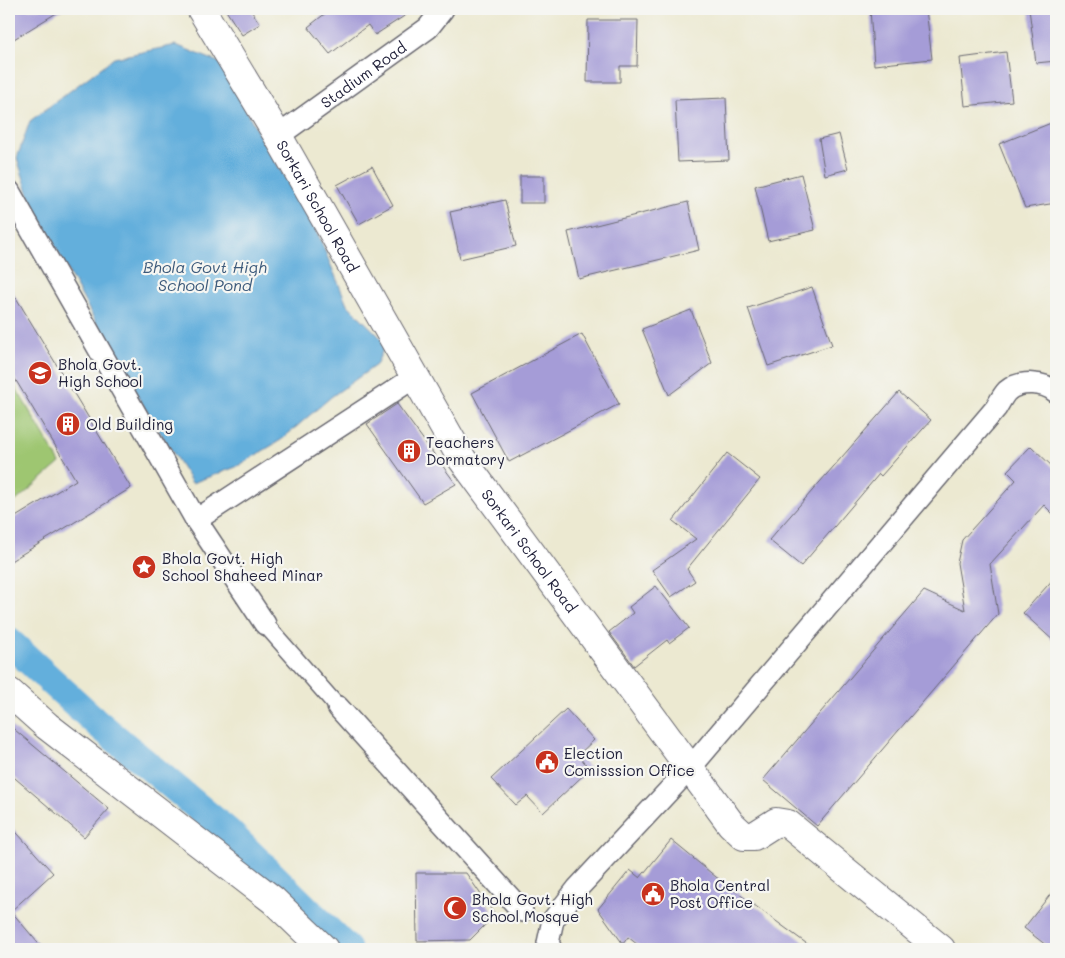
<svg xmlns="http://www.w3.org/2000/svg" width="1065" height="958" viewBox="0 0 1065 958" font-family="Mali,sans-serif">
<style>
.green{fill:#9ec671;stroke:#607456}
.water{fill:#64afdc;stroke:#43688c}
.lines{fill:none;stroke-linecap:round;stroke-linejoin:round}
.canal{stroke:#64afdc;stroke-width:29}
.building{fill:#a59cd7}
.pedestrian-casing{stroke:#696870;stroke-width:19}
.minor-casing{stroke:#696870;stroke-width:24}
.tertiary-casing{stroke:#696870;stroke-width:30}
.pedestrian{stroke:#fff;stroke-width:16}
.minor{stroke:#fff;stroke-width:21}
.tertiary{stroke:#fff;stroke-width:28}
.labels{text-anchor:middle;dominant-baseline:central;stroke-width:4.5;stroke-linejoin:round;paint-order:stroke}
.street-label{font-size:15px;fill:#22223b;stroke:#f6f6f2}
.poi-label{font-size:15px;fill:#22223b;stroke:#f6f6f2;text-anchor:start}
.water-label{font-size:16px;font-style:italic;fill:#3c5a7b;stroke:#f6f6f2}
</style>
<rect width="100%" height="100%" fill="#f6f6f2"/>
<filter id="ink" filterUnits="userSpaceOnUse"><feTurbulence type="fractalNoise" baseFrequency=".02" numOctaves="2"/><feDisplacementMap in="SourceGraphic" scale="10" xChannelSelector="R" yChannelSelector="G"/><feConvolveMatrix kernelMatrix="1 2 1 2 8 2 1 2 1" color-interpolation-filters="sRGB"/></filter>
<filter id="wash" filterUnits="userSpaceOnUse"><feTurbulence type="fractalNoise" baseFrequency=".0096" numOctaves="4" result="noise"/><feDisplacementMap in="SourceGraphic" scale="20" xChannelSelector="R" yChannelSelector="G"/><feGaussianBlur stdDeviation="1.12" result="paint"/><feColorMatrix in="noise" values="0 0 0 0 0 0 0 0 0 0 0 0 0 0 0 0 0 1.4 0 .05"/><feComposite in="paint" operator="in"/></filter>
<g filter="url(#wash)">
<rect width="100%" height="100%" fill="#ece9d1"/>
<path class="green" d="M9,376L60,463L9,507Z"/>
<path class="water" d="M176,45L223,64L260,137L312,220L347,304L386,343L376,365L331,397L281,440L236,467L192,483L128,381L69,273L30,198L17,158L30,121L114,58Z"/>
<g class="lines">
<path class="canal" d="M9,642L96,722L229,833L347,949"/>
</g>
<g id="blocks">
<g class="building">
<path d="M9,9H63L9,42Z"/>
<path d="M225,9H250L260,24L242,35Z"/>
<path d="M331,9H415L375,35L368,25L330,54L308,27Z"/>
<path d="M870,9H926L932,59L874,65Z"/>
<path d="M1029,9H1056V61L1036,63Z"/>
<path d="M588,20H638L637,66H620V82H587Z"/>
<path d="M1006,52L1012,101L965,106L960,58Z"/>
<path d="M726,98L729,160L678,162L675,100Z"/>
<path d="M1056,121V203L1025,208L999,144Z"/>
<path d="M839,134L848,169L825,175L819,139Z"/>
<path d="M372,166L393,205L359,224L337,185Z"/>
<path d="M801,174L815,230L768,241L755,186Z"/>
<rect x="520" y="176" width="24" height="27"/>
<path d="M505,200L516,246L460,259L450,212Z"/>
<path d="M688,202L699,250L579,279L568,232Z"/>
<path d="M9,286L131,488L9,562V521L76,480L9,369Z"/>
<path d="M812,287L832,345L768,366L748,308Z"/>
<path d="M691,310L712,363L669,395L642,329Z"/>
<path d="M582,334L619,404L509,462L472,393Z"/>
<path d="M899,392L931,420L881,476L879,474L801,566L769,540Z"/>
<path d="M397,404L456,484L423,503L367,424Z"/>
<path d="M1031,446L1056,470V517L1044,505L990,564L998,614L817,826L763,780L924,591L965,610L957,563L962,540L1016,480L1007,471Z"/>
<path d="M727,453L760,479L687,569L695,581L671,597L652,570L696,539L673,521Z"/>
<path d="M1056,576V643L1023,613Z"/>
<path d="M656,586L689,628L669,643L667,640L634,666L609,632L633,613L629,607Z"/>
<path d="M566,709L594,740L578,755L590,769L543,813L527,796L516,805L491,779Z"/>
<path d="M9,725L109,809L84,837L9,773Z"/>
<path d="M9,824L53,873L11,911L43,949H9Z"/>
<path d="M671,840L716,877L814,949H643L628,937L623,944L598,909L630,870L640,878Z"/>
<path d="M416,873H466L495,915L470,940L417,941Z"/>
<path d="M1056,887V949H1051L1024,928Z"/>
</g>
</g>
</g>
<g filter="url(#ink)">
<use href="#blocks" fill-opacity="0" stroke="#696870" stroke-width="1"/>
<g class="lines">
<g class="pedestrian-casing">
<path id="pedestrian" d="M265,624L338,707"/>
</g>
<g class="minor-casing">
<g id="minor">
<path id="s1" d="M278,136L428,28L443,9"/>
<path d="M9,191L196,520L415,377"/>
<path d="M196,520L265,624"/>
<path d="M338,707L522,911"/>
<path d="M551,949L548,943L553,920L577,889L691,767L996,408C999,403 1003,395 1007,391C1020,380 1044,382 1056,392"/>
</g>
</g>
<g class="tertiary-casing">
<g id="tertiary">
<path id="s2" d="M201,9L278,136L462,459L731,824L744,836H754L776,822L788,824L941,949"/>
<path d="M9,692L47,726L273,900L324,949"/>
</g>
</g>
<use href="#pedestrian" class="pedestrian"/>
<use href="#minor" class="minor"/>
<use href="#tertiary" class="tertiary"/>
</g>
</g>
<defs>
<g id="school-disc" transform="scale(1.25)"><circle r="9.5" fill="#c8321e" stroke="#f6f6f2"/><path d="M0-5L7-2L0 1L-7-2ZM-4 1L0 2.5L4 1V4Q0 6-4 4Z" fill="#fff"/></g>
<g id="building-disc" transform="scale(1.25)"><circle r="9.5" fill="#c8321e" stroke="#f6f6f2"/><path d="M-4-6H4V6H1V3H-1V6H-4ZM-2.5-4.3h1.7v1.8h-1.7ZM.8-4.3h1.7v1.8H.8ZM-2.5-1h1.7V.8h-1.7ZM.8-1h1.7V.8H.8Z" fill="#fff"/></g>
<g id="sight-disc" transform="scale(1.25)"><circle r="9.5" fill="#c8321e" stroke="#f6f6f2"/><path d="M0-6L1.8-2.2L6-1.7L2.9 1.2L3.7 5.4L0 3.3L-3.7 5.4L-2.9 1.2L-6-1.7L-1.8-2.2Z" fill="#fff"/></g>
<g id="civic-disc" transform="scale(1.25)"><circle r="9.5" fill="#c8321e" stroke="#f6f6f2"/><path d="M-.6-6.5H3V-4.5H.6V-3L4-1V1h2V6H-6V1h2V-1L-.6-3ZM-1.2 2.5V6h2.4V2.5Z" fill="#fff"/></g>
<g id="mosque-disc" transform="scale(1.25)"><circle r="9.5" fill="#c8321e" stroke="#f6f6f2"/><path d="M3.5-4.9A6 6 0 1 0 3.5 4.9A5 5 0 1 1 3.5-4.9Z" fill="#fff"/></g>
</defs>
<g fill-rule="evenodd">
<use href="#school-disc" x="40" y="373"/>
<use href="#building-disc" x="68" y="424"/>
<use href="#building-disc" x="409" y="451"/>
<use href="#sight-disc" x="144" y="567"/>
<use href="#civic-disc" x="547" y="762"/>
<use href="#civic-disc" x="653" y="894"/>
<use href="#mosque-disc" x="455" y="908"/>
</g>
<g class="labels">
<g class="street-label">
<text stroke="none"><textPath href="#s1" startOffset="105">Stadium Road</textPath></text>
<text stroke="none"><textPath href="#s2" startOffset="229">Sorkari School Road</textPath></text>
<text stroke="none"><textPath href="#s2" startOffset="634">Sorkari School Road</textPath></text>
</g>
<g class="poi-label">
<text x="58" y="364">Bhola Govt.<tspan x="58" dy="17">High School</tspan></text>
<text x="86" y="424">Old Building</text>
<text x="426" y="442">Teachers<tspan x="426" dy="17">Dormatory</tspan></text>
<text x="162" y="558">Bhola Govt. High<tspan x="162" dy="17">School Shaheed Minar</tspan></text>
<text x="564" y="753">Election<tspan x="564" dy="17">Comisssion Office</tspan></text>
<text x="670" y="885">Bhola Central<tspan x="670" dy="17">Post Office</tspan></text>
<text x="472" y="899">Bhola Govt. High<tspan x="472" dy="17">School Mosque</tspan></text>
</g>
<g class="water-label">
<text x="205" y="266">Bhola Govt High<tspan x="205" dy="18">School Pond</tspan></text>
</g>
</g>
<rect width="1065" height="958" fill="none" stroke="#f6f6f2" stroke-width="30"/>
</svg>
